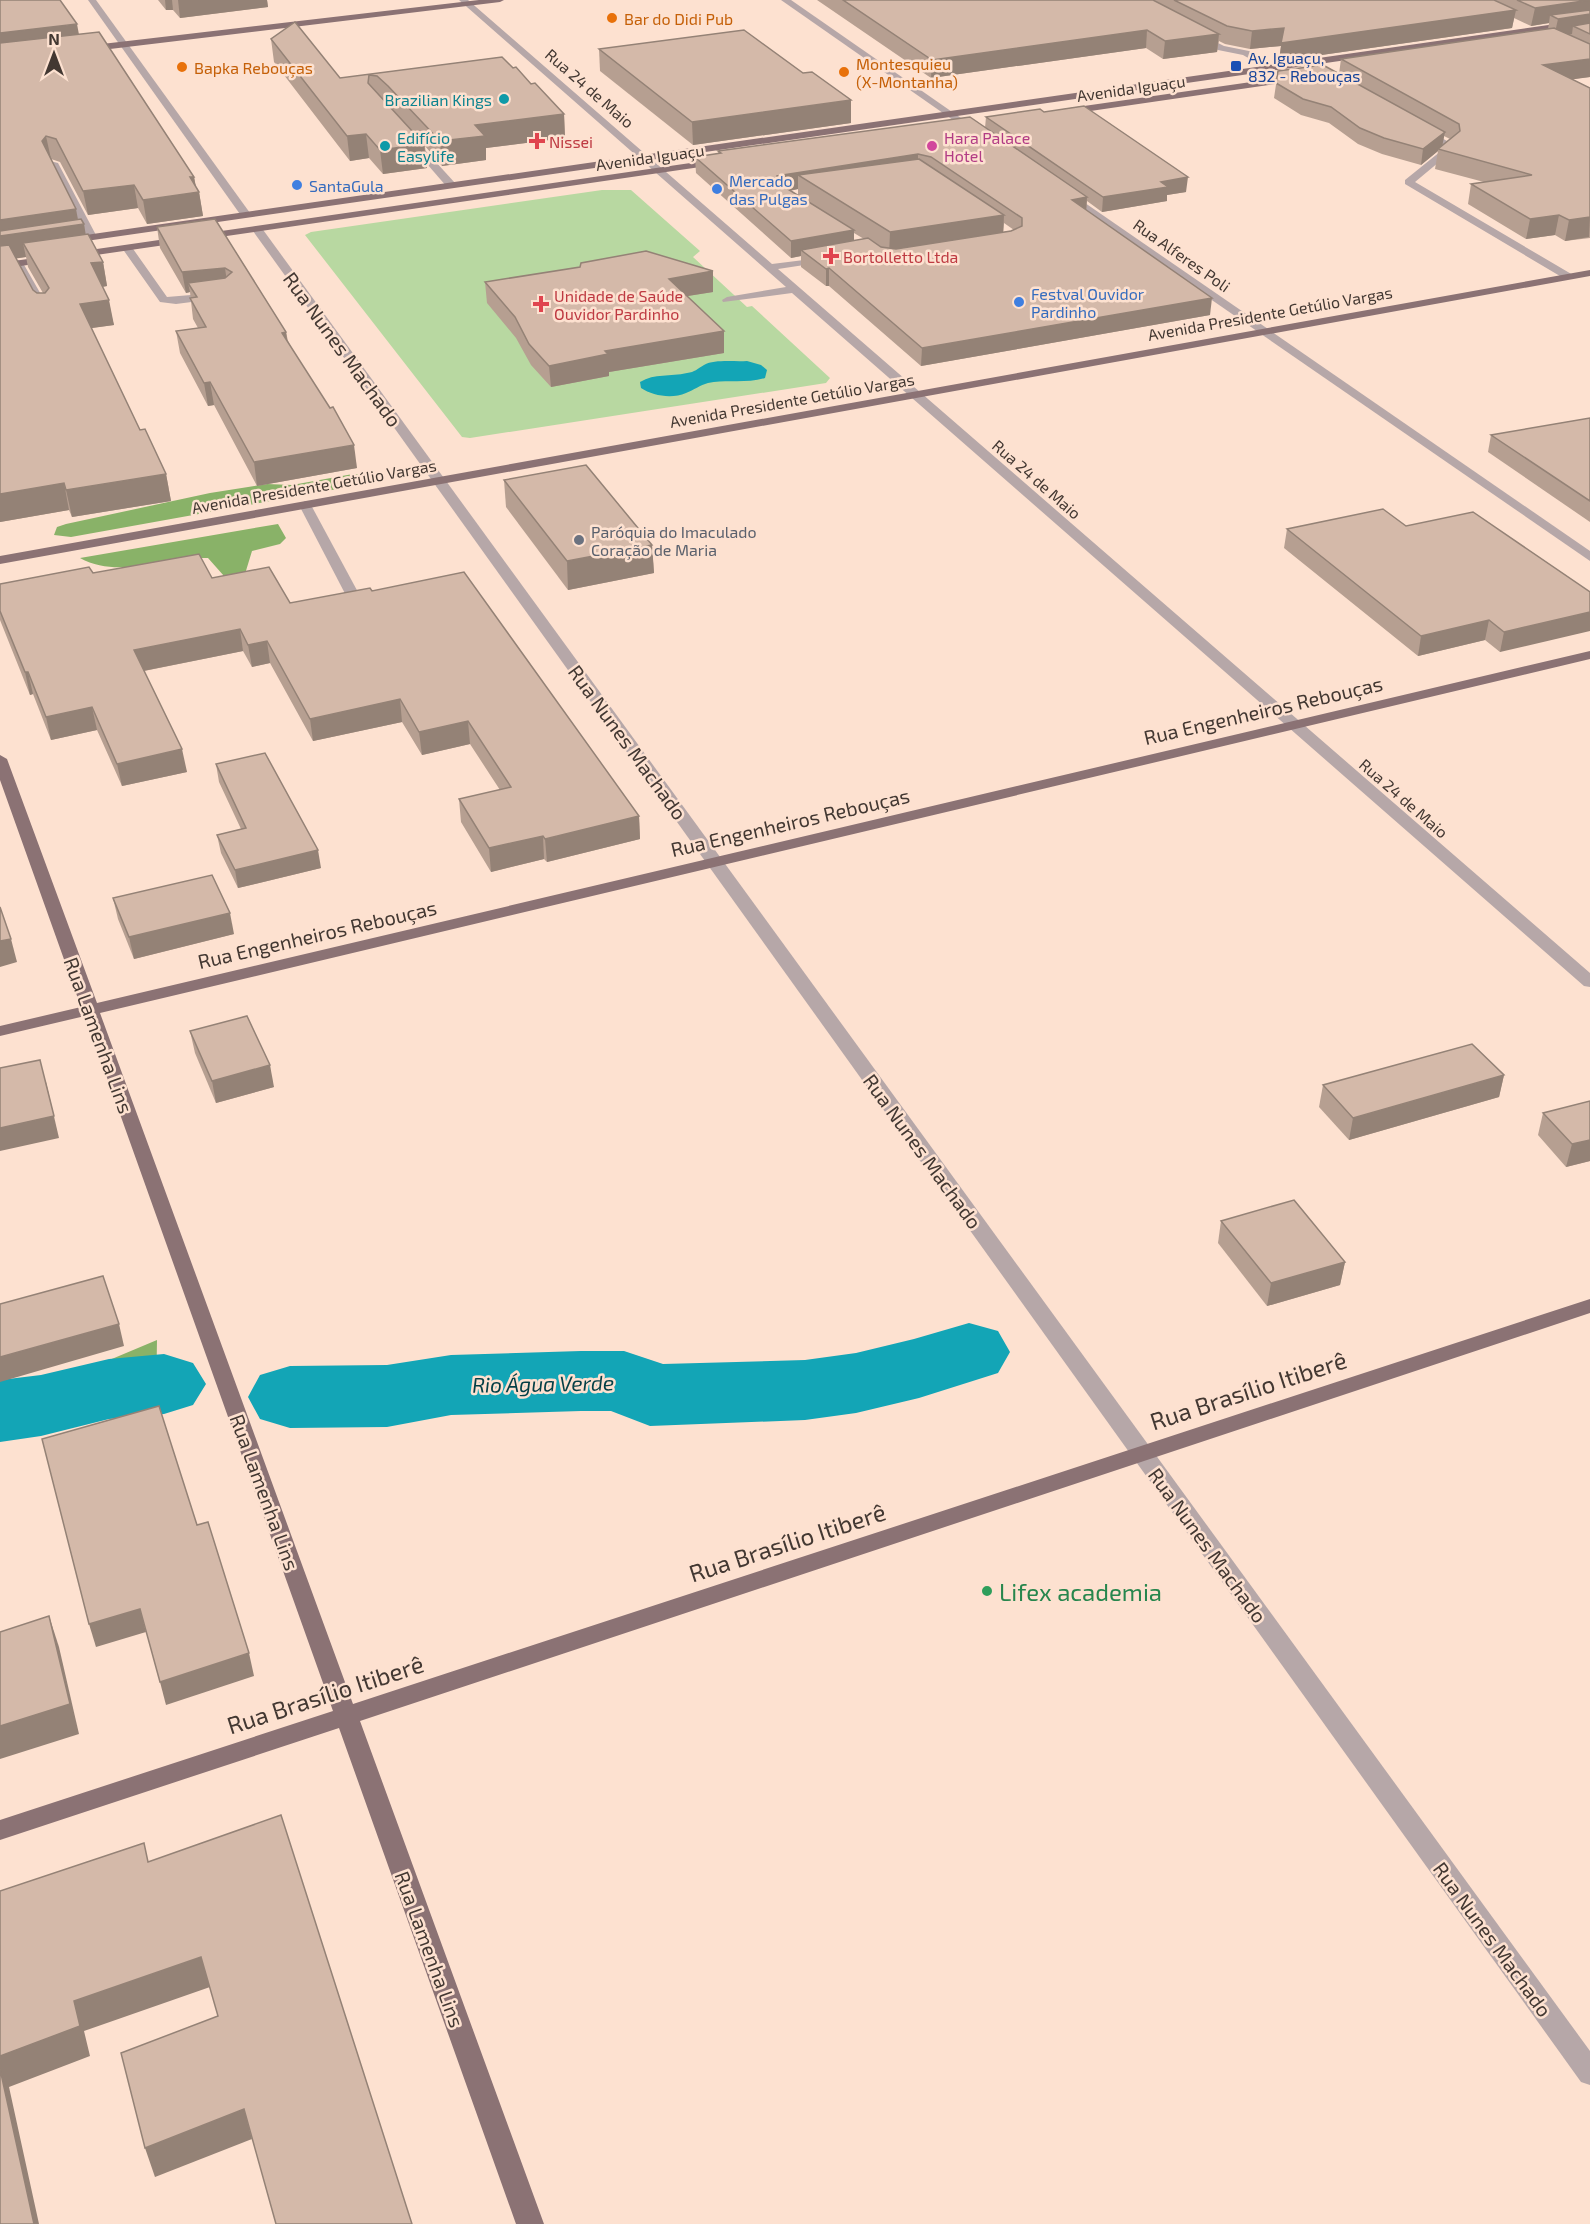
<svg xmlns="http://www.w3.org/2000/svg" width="1590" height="2224" viewBox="0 0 1590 2224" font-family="'Exo 2',sans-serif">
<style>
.green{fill:#b8d8a1}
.forest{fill:#89b268}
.water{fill:#13a5b6}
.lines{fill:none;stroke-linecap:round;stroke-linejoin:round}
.river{fill:#13a5b6;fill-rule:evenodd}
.minor{fill:#b6a7a8;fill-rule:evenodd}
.major{fill:#8b7274;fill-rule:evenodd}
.wall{fill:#b69f91;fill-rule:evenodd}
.shaded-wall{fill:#948276}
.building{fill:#d4b9a9;stroke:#948276;stroke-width:1.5}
.food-dot{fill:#e8710a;stroke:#fde1d0;stroke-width:2}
.transit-dot{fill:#1a4fb4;stroke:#fde1d0;stroke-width:2}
.culture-dot{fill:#0f9aa8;stroke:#fde1d0;stroke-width:2}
.health-dot{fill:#e0444e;stroke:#fde1d0;stroke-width:2}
.hotel-dot{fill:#d1479c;stroke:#fde1d0;stroke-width:2}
.shop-dot{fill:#3f7fe0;stroke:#fde1d0;stroke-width:2}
.worship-dot{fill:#6b7280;stroke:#fde1d0;stroke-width:2}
.leisure-dot{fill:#2e9e5b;stroke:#fde1d0;stroke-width:2}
.labels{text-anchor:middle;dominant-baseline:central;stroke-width:5;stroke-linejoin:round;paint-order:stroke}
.far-food-label{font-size:16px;fill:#c56008;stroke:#fde1d0;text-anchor:start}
.far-transit-label{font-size:16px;fill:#164399;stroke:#fde1d0;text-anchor:start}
.far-street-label{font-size:16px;fill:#433832;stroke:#fde1d0}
.far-culture-label{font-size:16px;fill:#0d838f;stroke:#fde1d0;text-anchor:end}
.far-hotel-label{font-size:16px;fill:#b23c85;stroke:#fde1d0;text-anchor:start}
.far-health-label{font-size:16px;fill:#be3a42;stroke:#fde1d0;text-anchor:start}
.far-shop-label{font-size:16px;fill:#366cbe;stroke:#fde1d0;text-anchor:start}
.far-worship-label{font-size:16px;fill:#5b616d;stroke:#fde1d0;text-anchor:start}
.street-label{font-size:20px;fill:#433832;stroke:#fde1d0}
.water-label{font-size:21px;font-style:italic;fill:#033f46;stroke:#fde1d0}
.near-street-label{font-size:24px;fill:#433832;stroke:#fde1d0}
.near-leisure-label{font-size:24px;fill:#27864d;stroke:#fde1d0;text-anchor:start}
</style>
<rect width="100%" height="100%" fill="#fde1d0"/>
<path class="green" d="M602,190H631L700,251L693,257L747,307L752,306L830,378L826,383L470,438L462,437L305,235L311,232Z"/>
<g class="forest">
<path d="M353,474H367L374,477L371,483L71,537L54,535L57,527L66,524L210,493L267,484L292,485Z"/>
<path d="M278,524L286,538L280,544L252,551L245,574L224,576L208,558C166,556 120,580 80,558Z"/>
<path d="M157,1340L156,1401L0,1440V1396L89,1384L107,1361Z"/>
</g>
<path class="water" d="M747,361L761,365L767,370L765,378C747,384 727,379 708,383C700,385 694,390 686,393C672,399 653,396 641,388L640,382C655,373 670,377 687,373C695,372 697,369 704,365C715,359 734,362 747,361Z"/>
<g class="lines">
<g class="river">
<path d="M969,1323L998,1331L1010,1352L998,1373L919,1398L856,1413L805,1420L650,1426L611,1411H581L451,1415L387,1427L290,1428L260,1419L248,1397L260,1375L290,1366L387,1365L451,1355L581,1351H624L663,1364L805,1360L856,1353L914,1339Z"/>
<path d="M164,1354L193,1363L206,1384L193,1405L164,1414L109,1419L41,1436L0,1442V1380L41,1375L109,1359Z"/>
</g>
<g class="minor">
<path d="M88,0H96L250,213V217H242Z"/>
<path d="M459,0H468L772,264L828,257L829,259L824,262L778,269L1590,973V987L1584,986L792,293L723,302L722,300L727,297L786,287Z"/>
<path d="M781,0H791L981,132L973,134Z"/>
<path d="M1198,33L1224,46L1249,51L1276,68L1269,70L1243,55L1218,50L1195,38L1194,36Z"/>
<path d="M1419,128H1425L1457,147L1415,182L1573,275V279H1565L1405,184V180L1446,147L1419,132Z"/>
<path d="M408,138H414L455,183V187H447L408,142Z"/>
<path d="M50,161L58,163L97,237L96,239L87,237L48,163Z"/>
<path d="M1064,194H1072L1590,551V561L1064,198Z"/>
<path d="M257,226L261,227L1590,2051V2085L1581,2082L253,231V227Z"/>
<path d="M127,245L131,246L167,297L215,293L220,296L215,299L176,304L160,302L122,248Z"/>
<path d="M18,260L23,263L51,312L49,314L45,315L39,312L13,263Z"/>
<path d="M305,501L311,505L366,607L364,610L359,611L352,607L299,505Z"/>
</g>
<g class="major">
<path d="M479,0H504L500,2L85,52L81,49L85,46Z"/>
<path d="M1590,19V25L65,244L60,241L65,238Z"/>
<path d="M1300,75L1303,76V80L1063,115L1058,112L1063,109Z"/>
<path d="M718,159L721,160V164L0,269V263Z"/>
<path d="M1590,270V276L0,564V556Z"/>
<path d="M1590,651V659L100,1013L353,1704L1590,1299V1313L360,1721L544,2224H516L339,1728L0,1840V1820L333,1711L85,1016L0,1036V1026L81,1007L0,780V755L7,759L97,1003Z"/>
</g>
</g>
<g class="wall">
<path d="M0,0L79,34L194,177L196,187L199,192L203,216L147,224L138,208L88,215L60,162L51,159L78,220L84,224L85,234L103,262L107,286L102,287L114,325L91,328L140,430L166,474L171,501L72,517L69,510L0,522ZM26,257L28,267L43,293H37L33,290L16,258Z"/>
<path d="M158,0H267L268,7L180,18L173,10H166Z"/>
<path d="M817,0H1590V77L1572,79L1590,88V238L1565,241L1555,235L1526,239L1468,204L1471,184L1484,182L1435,169L1438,151L1421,165L1382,154L1358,144L1329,123L1301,115L1274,98L1278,71L1339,74L1341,59L1548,29L1549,23L1531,26L1514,18L1512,28L1279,61L1281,46L1250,49L1225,44L1219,41L1217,52L1163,59L1146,48L931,78ZM1444,136L1450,139L1442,145Z"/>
<path d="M271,39L340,78L502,57L564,114L565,138L486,148V160L442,166L425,146L427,168L383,174L369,158L350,161L274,62Z"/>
<path d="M599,49L851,123L693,145L600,71Z"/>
<path d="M986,117L1186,192L1167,195V201L1102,212L1087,201L1086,210L1210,315L921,366L829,286H826L801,267V256L791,258L696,173L695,157L718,154V151L985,128ZM798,189V195L790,191ZM1004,223L1014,230L1003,232ZM854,233L864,239L854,241Z"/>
<path d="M215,219L286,332L288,341L357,468L257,486L214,405L208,406L180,353L176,331L198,328L193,319L190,292L186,293L160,248L157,227Z"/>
<path d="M485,282L713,292L687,296L724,331V353L609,372V376L551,387L531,365L516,338L487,303Z"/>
<path d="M1590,418V522L1488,452L1491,435Z"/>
<path d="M504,480L652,545L654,573L568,590L506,507Z"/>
<path d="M1406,526L1590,592L1500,652L1485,640L1418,656L1284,548L1287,529Z"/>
<path d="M93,573L212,578L290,603L372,591L639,816L640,839L547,862L544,859L491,872L461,822L459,799L500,790L470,744L422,755L402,722L313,741L270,663L252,667L243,651L144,671L187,772L122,786L97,730L51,740L33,694L30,695L0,620V584Z"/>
<path d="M216,764L321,868L238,888L221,853L217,835L241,829L219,782Z"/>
<path d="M113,898L234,934L134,959L118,919Z"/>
<path d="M190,1031L274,1087L216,1103L195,1053Z"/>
<path d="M1504,1075L1499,1097L1349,1140L1319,1107L1323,1085Z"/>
<path d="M1590,1101V1161L1566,1167L1538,1135L1543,1113Z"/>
<path d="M1221,1221L1345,1262L1340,1285L1267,1306L1218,1243Z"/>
</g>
<g class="shaded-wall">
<path d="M165,0H172L173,10H166Z"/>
<path d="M178,0H267L268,7L180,18Z"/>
<path d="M1590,0V32L1573,26L1572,34L1554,37L1558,19L1550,15L1549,23L1531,26L1535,8Z"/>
<path d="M1516,10L1512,28L1279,61L1281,46L1250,49L1252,31Z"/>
<path d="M77,24L81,45L0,55V33Z"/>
<path d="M1147,30L1146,48L931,78L932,60Z"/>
<path d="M1219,34L1217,52L1163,59L1165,41Z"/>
<path d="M1590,59V77L1539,84L1543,65Z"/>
<path d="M851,100V123L693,145L692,122Z"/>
<path d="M564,114L565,138L486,148V160L442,166L440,141L475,125Z"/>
<path d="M1445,132L1442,147L1438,149V151L1421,165L1423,149Z"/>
<path d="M366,134L369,158L350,161L347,136Z"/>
<path d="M46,136L51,159L42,141Z"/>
<path d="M424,144L427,168L383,174L380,150Z"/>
<path d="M918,154V171L798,175V189L777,193V176Z"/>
<path d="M190,177H194L197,193L199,192L203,216L147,224L143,200Z"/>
<path d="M1188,177L1186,192L1167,195V201L1102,212L1103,197L1161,182Z"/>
<path d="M134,185L138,208L88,215L83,191Z"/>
<path d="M1087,197L1086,214L1072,200Z"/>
<path d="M76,209L79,225L84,224L88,248L23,243L26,257L0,261V220Z"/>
<path d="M1004,215L1003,238L889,255L890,232Z"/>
<path d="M1559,215L1555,235L1526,239L1530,219Z"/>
<path d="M1590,217L1589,237L1565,241L1569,220Z"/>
<path d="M854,230V247L801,250V256L791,258V241Z"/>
<path d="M103,262L107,286L95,288L91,263Z"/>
<path d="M225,268L228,289L188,283L190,292L186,293L182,272Z"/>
<path d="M829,268V286H826V269Z"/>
<path d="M713,271V292L669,299V279Z"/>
<path d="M1212,298L1210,315L921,366L922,348Z"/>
<path d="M109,300L114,325L85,329L80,304Z"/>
<path d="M724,331V353L609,372V376L551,387L549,366L605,351Z"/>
<path d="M286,332L289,354L282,333Z"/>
<path d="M210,382L214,405L208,406L204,383Z"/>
<path d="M354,445L357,468L257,486L254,462Z"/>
<path d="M166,474L171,501L72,517L66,490Z"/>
<path d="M64,483L69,510L0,522V494Z"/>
<path d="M652,545L654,573L568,590L567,561Z"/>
<path d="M1590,612V631L1500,652L1504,632Z"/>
<path d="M1489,620L1485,640L1418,656L1421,636Z"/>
<path d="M240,629L243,651L138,672L134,650Z"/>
<path d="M267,641L270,663L252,667L248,645Z"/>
<path d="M25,672H28L33,694L30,695Z"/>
<path d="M400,699L402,722L313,741L310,719Z"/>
<path d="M92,707L97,730L51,740L46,717Z"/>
<path d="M468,721L470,744L422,755L419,732Z"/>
<path d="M182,749L187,772L122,786L117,764Z"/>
<path d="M639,816L640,839L547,862L545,839Z"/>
<path d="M543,836L544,859L491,872L489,848Z"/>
<path d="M318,850L321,868L238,888L235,870Z"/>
<path d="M230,913L234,934L134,959L129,937Z"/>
<path d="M11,939L17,962L0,967V941Z"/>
<path d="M270,1065L274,1087L216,1103L212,1081Z"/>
<path d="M1504,1075L1499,1097L1349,1140L1353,1118Z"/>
<path d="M46,1082L59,1138L0,1151V1128Z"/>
<path d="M1590,1140V1161L1566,1167L1572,1144Z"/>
<path d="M1345,1262L1340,1285L1267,1306L1271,1283Z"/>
<path d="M119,1324L124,1346L0,1382V1357Z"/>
<path d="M140,1609L146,1632L96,1647L89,1624Z"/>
<path d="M49,1616L59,1647L79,1734L0,1759V1726Z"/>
<path d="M249,1653L254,1676L166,1705L160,1682Z"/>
<path d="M201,1957L210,1987L84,2031L90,2056L9,2087L39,2224H34L0,2069V2056L74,2001Z"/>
<path d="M244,2109L252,2139L155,2177L145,2148Z"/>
</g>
<g class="building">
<path d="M0,0H60L77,24L0,33Z"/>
<path d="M843,0H1153L1219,34L1165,41L1147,30L932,60Z"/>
<path d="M1174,0H1494L1516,10L1281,43L1284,28L1252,31L1227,26Z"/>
<path d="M1517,0H1590L1535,8Z"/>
<path d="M1590,10V14L1558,19L1550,15Z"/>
<path d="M295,22L340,78L502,57L513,68L516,67L531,84L535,83L564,114L475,125L485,136L440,141L388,86L377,76L369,75L368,83L424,144L380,150L366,134L347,136L271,39Z"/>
<path d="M1590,23V34L1573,26Z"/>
<path d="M1554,28L1590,44V59L1543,65L1590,88V217L1569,220L1559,215L1530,219L1471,184L1532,175L1438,149L1460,131L1459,124L1341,59Z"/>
<path d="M744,30L803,73L812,72L851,100L692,122L599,49Z"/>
<path d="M99,32L194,177H190L199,192L143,200L134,185L83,191L56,139L46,136L42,141L76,209L0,220V43Z"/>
<path d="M1323,65L1445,132L1423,149L1384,138L1360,128L1331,107L1303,99L1276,83L1278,71Z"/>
<path d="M1084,106L1188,177L1161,182L1168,187L1103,197L986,117L1040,109L1044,112Z"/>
<path d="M970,117L1087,197L1072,200L1212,298L922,348L829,268L826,269L801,250L868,238L881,247L896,249L1011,231L1022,226V218L931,157L918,154L777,176L778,183L854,230L791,241L695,157L721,153L718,151Z"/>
<path d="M919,159L1004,215L890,232L798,175Z"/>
<path d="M81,219L84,224L0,236V231Z"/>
<path d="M215,219L286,332L282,333L330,408L333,407L354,445L254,462L210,382L204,383L176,331L206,327L190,298L197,297L188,283L225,278L232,272L225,268L182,272L157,227Z"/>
<path d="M88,234L103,262L91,263L109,300L80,304L140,430L145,429L166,474L66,490L64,483L0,494V246L9,245L33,290L37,293H45L49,288L23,243Z"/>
<path d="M646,251L713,271L669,279L724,331L605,351L608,354L549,366L529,344L515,317L485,282L580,267L581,263Z"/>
<path d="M1590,418V501L1491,435Z"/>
<path d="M586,465L652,545L567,561L504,480Z"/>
<path d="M1383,509L1406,526L1473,512L1590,592V612L1504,632L1489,620L1421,636L1287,529Z"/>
<path d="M199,554L212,578L269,567L290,603L370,588L372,591L464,572L639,816L545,839L543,836L489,848L459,799L511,787L468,721L419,732L400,699L310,719L267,641L248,645L240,629L134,650L182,749L117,764L92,707L46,717L28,672H25L0,611V584L89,567L93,573Z"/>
<path d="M265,753L318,850L235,870L217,835L246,828L216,764Z"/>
<path d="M212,875L230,913L129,937L113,898Z"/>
<path d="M0,907L11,939L0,941Z"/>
<path d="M247,1016L270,1065L212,1081L190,1031Z"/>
<path d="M1472,1044L1504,1075L1353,1118L1323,1085Z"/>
<path d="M40,1060L54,1116L0,1128V1068Z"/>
<path d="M1590,1101V1140L1572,1144L1543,1113Z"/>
<path d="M1294,1200L1345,1262L1271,1283L1221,1221Z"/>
<path d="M103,1276L119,1324L0,1357V1304Z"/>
<path d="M159,1406L197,1525L208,1522L249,1653L160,1682L140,1609L89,1624L42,1439Z"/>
<path d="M49,1616L70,1704L0,1726V1632Z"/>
<path d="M281,1815L412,2224H276L244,2109L145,2148L121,2053L218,2016L201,1957L74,2001L80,2026L0,2056V1891L144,1843L148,1862Z"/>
<path d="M0,2069L34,2224H0Z"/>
</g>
<g class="food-dot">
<circle cx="612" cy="18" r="6"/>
<circle cx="182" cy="67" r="6"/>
<circle cx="844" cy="72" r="6"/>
</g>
<rect class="transit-dot" x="1230" y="60" width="12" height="12" rx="3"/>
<g class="culture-dot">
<circle cx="504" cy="99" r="6"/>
<circle cx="385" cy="146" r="6"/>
</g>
<g class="health-dot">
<path d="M534 132h6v6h6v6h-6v6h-6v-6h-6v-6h6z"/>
<path d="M828 247h6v6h6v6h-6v6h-6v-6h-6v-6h6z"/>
<path d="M538 295h6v6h6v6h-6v6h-6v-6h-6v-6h6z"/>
</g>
<circle class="hotel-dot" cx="932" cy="146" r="6"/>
<g class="shop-dot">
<circle cx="297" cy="185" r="6"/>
<circle cx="717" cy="189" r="6"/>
<circle cx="1019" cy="302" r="6"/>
</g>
<circle class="worship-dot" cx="579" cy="540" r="6"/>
<circle class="leisure-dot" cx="987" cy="1591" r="6"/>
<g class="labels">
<g class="far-food-label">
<text x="624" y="18">Bar do Didi Pub</text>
<text x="856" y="63">Montesquieu<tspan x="856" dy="18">(X-Montanha)</tspan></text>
<text x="194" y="67">Bapka Rebouças</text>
</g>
<g class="far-transit-label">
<text x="1248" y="57">Av. Iguaçu,<tspan x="1248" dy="18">832 - Rebouças</tspan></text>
</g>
<g class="far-street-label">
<text transform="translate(590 88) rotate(41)">Rua 24 de Maio</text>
<text transform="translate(1131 88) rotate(-8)">Avenida Iguaçu</text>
<text transform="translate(650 157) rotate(-8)">Avenida Iguaçu</text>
<text transform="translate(1182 255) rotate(35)">Rua Alferes Poli</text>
<text transform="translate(1270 313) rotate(-10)">Avenida Presidente Getúlio Vargas</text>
<text transform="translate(792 400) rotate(-10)">Avenida Presidente Getúlio Vargas</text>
<text transform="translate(1037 479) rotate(41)">Rua 24 de Maio</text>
<text transform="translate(314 486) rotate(-10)">Avenida Presidente Getúlio Vargas</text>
<text transform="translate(1404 798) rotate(41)">Rua 24 de Maio</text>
</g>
<g class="far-culture-label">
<text x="492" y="99">Brazilian Kings</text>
<text x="397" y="137" text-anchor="start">Edifício<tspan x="397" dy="18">Easylife</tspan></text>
</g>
<g class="far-hotel-label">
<text x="944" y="137">Hara Palace<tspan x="944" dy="18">Hotel</tspan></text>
</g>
<g class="far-health-label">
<text x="549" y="141">Nissei</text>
<text x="843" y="256">Bortolletto Ltda</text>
<text x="554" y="295">Unidade de Saúde<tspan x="554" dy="18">Ouvidor Pardinho</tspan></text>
</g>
<g class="far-shop-label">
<text x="729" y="180">Mercado<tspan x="729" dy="18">das Pulgas</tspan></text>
<text x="309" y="185">SantaGula</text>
<text x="1031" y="293">Festval Ouvidor<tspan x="1031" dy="18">Pardinho</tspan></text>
</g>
<g class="far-worship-label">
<text x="591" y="531">Paróquia do Imaculado<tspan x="591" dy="18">Coração de Maria</tspan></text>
</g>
<g class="street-label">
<text transform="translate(343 349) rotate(54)">Rua Nunes Machado</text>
<text transform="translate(1263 710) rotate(-13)">Rua Engenheiros Rebouças</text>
<text transform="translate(628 742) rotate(54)">Rua Nunes Machado</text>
<text transform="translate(790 822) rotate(-13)">Rua Engenheiros Rebouças</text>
<text transform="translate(317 934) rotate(-13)">Rua Engenheiros Rebouças</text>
<text transform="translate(99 1035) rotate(70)">Rua Lamenha Lins</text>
<text transform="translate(923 1151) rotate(54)">Rua Nunes Machado</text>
<text transform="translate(265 1492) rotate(70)">Rua Lamenha Lins</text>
<text transform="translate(1208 1545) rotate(54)">Rua Nunes Machado</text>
<text transform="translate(1493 1939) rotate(54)">Rua Nunes Machado</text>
<text transform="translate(430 1949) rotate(70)">Rua Lamenha Lins</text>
</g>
<g class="water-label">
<text transform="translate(543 1383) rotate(-1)">Rio Água Verde</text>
</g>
<g class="near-street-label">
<text transform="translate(1248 1390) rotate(-18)">Rua Brasílio Itiberê</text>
<text transform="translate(787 1542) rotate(-18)">Rua Brasílio Itiberê</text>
<text transform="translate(325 1694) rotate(-18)">Rua Brasílio Itiberê</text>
</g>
<g class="near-leisure-label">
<text x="999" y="1591">Lifex academia</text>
</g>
</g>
<g transform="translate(54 54)" stroke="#fde1d0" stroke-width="4.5" paint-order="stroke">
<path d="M0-4.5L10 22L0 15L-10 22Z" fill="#433832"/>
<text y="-9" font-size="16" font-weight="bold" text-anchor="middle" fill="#433832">N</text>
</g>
</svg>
